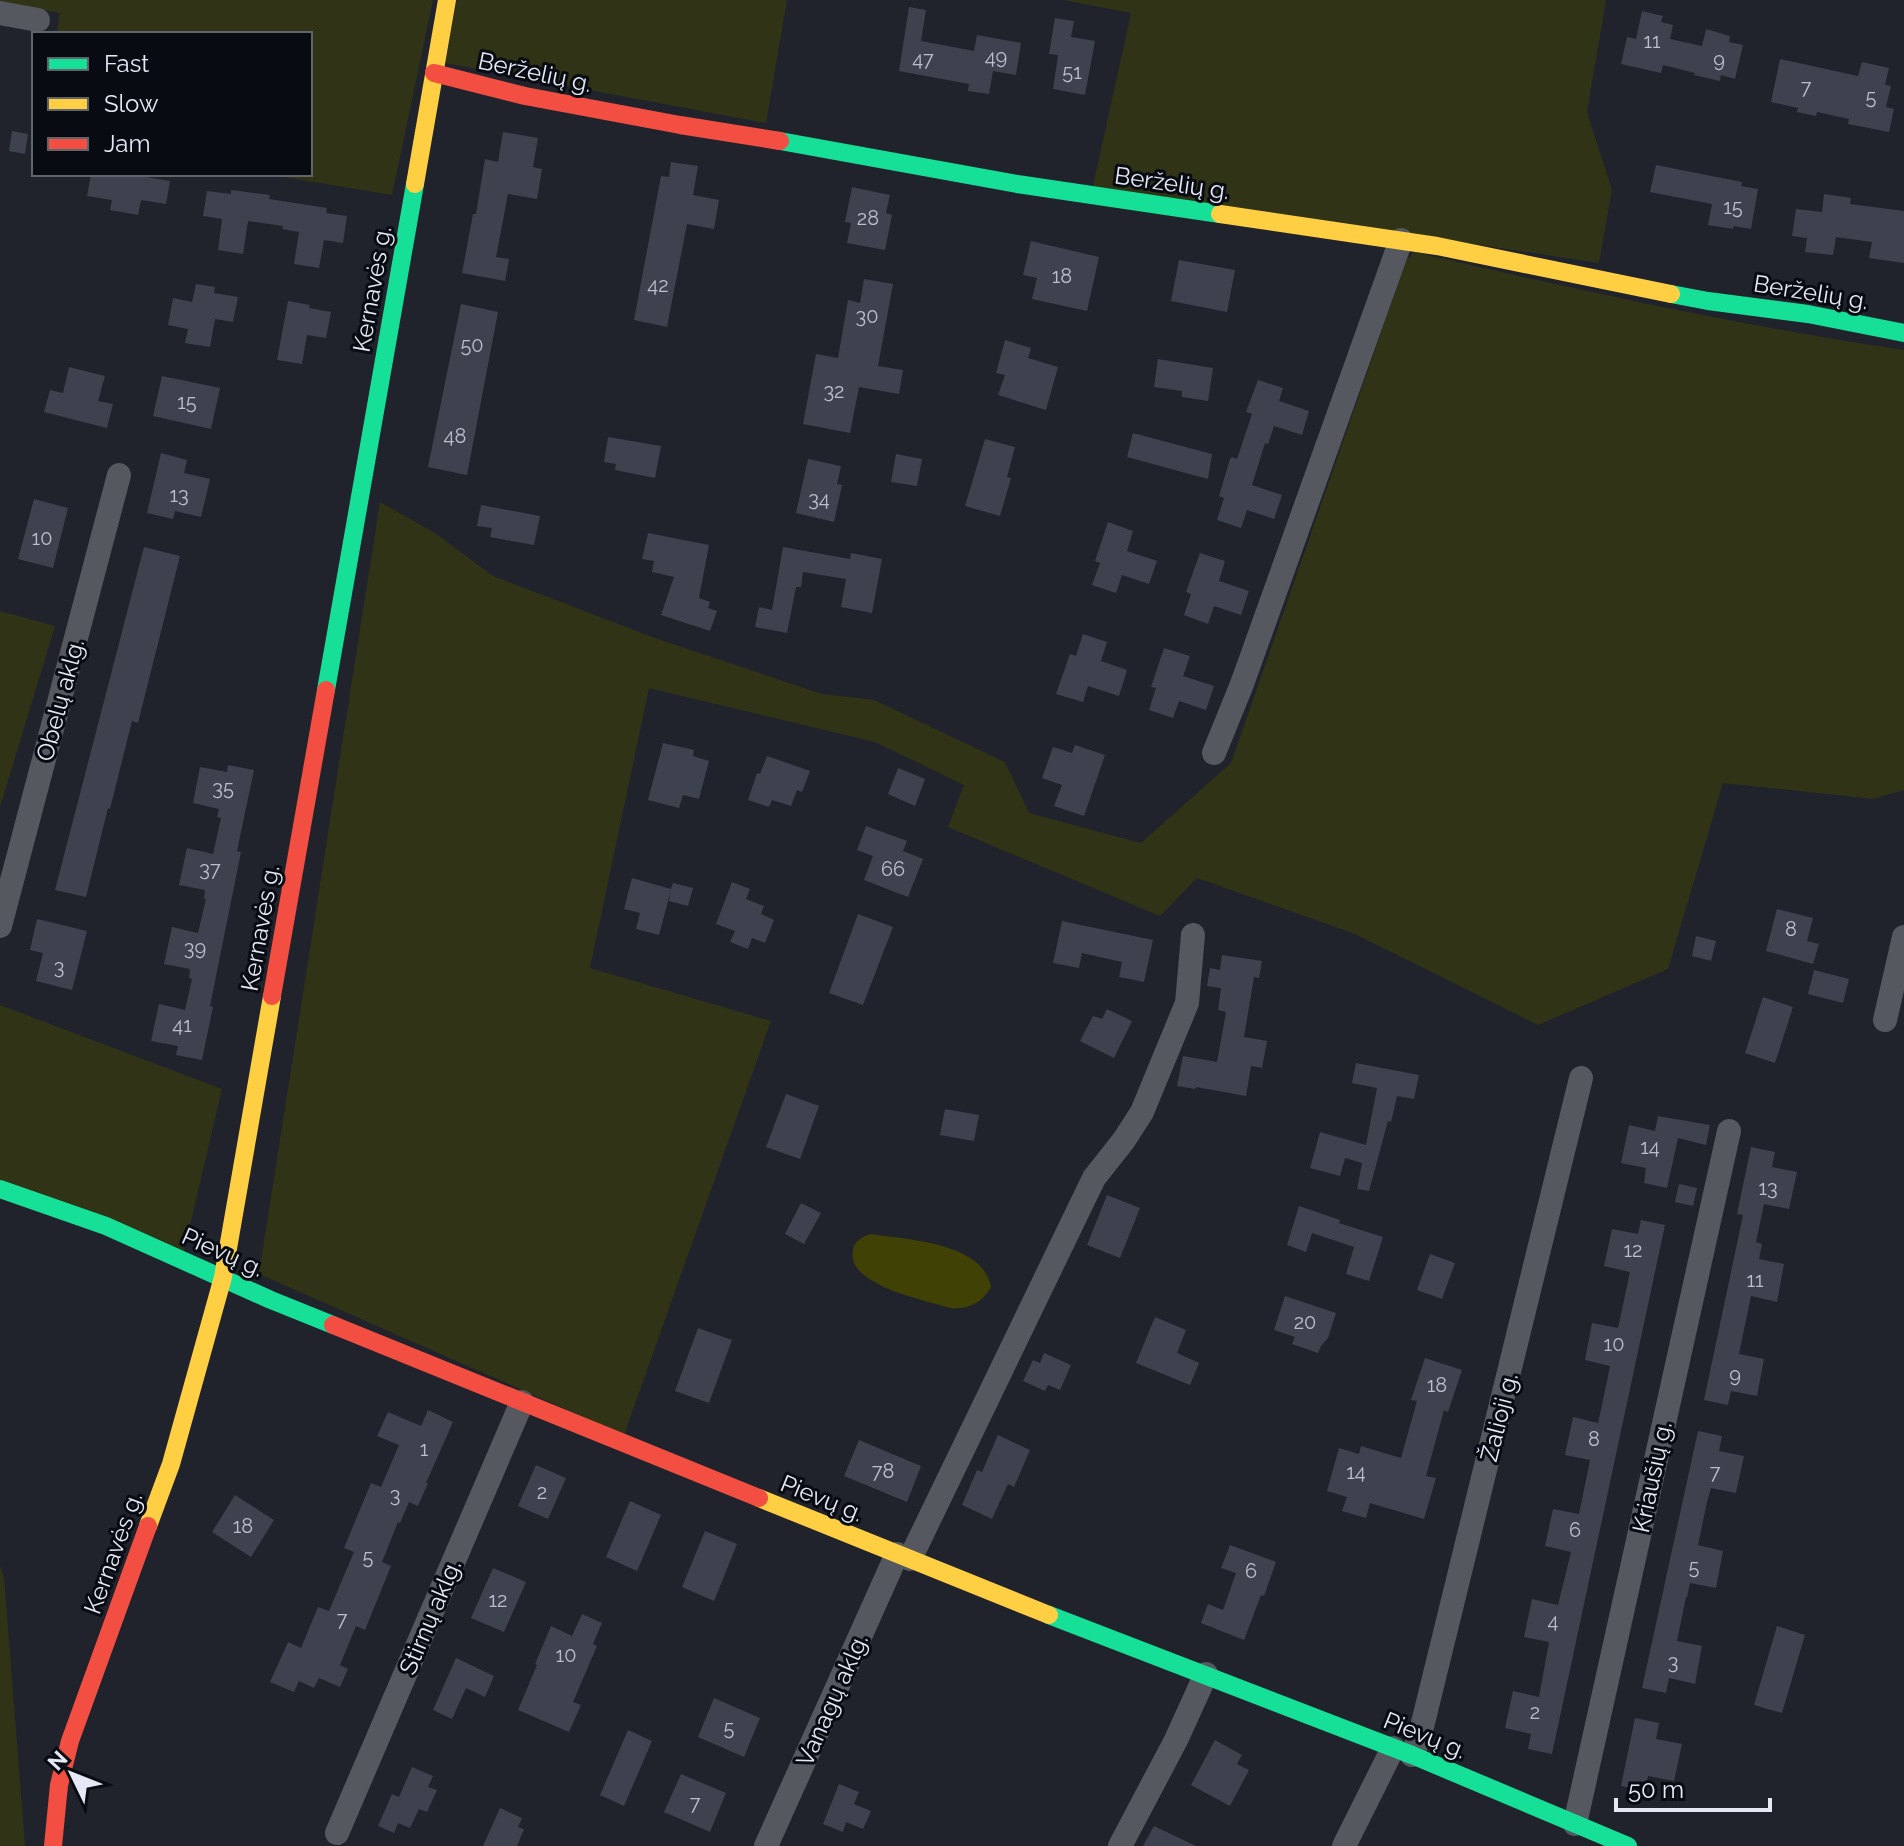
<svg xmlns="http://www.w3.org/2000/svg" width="1904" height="1846" viewBox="0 0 1904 1846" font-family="Raleway,sans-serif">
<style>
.green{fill:#313316}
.water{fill:#404104}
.building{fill:#3e424e}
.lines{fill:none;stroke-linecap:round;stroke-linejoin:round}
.street{stroke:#55585f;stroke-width:24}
.fast{stroke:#16e098;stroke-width:18}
.slow{stroke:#ffcf43;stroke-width:18}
.jam{stroke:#f24e42;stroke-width:18}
.labels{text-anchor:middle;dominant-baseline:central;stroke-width:6;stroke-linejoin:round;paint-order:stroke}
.number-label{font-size:20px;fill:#babfcb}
.street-label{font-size:24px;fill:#e4e9f5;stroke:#080b12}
</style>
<rect width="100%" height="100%" fill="#20232c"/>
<g class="green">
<path d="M0,0H433L392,195L265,174H310V34H57L60,13L0,2Z"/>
<path d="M457,0H787L766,123L445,63Z"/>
<path d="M1063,0H1606L1587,112L1612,190L1599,263L1093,186L1131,13Z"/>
<path d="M1414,252C1576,289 1739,326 1904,350V790L1873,799L1723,783L1668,969L1538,1025L1355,934L1197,878L1160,916L948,827L964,785L875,742L649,688L590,968L771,1021L624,1435L259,1274L380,502L435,533L493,576L655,638L822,694L874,700L1005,762L1029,813L1141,843L1231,763L1406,261Z"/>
<path d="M0,611L55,626L0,807Z"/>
<path d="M0,1005L222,1089L184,1251L0,1180Z"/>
<path d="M0,1566L4,1577L25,1846H0Z"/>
</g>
<path class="water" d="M871,1234C908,1240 983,1242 991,1287C982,1303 968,1310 950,1308C925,1300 845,1285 853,1250C855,1240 862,1237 871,1234Z"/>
<g class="building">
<path d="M909,7L926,10L921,41L974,51L977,35L1021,43L1016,75L993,71L989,94L968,91L969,84L899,71Z"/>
<path d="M1642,11L1663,16L1661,22L1673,25L1670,39L1702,46L1706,29L1730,36L1729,42L1743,45L1735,79L1721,75L1720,81L1694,75L1695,73L1663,65L1661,73L1621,64L1627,37L1636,39Z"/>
<path d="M1055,18L1074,21L1071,37L1095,41L1085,95L1053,89L1058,55L1049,54Z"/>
<path d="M1780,59L1858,76L1862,62L1889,68L1885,85L1891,86L1886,107L1894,109L1889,132L1848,124L1849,119L1817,112L1816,116L1797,112L1798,108L1771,102Z"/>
<path d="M12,131L28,134L25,154L9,151Z"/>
<path d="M503,132L538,138L533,167L542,169L537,199L508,194L496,257L509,259L505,281L462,273L473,214H476L485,159L498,162Z"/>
<path d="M671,162L698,166L693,195L719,200L714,229L687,224L667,327L634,320L661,176L669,177Z"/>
<path d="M1656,165L1742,182L1741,186L1758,189L1751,229L1734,226L1733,229L1708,225L1712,204L1650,192Z"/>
<path d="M91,174H128L170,181L166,204L141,200L138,215L110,210L112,200L87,196Z"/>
<path d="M852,187L890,195L886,213L892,215L885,250L847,243L851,223L845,222Z"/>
<path d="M231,190L270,195L269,199L327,208L326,213L347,216L343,243L324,240L319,268L294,264L299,232L282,229L283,226L248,221L243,254L218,250L222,219L203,216L207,191L231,194Z"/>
<path d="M1824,194L1851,198L1850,204L1904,211V263L1869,258L1872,242L1836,237L1833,255L1805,252L1807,238L1792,236L1796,209L1822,212Z"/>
<path d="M1031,241L1099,257L1087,311L1032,299L1037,278L1023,275Z"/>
<path d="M1179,260L1235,270L1227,312L1171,301Z"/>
<path d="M864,279L893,284L878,366L903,370L899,394L859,387L850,433L803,424L816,354L838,358L848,300L860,303Z"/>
<path d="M196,284L215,287L214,293L238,297L233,322L215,319L210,347L185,343L188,329L168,325L173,298L192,302Z"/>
<path d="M288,301L310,305L309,308L331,312L326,338L307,335L302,364L277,360Z"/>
<path d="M461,304L498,312L467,475L428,467Z"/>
<path d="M1005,340L1031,348L1028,358L1058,367L1046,410L998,395L1005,375L996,373Z"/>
<path d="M1158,359L1213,368L1208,401L1182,397V391L1154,387Z"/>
<path d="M69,367L105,376L98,401L113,404L107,428L44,412L50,390L63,393Z"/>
<path d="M162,376L220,388L211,429L153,416Z"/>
<path d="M1258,380L1283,388L1279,401L1309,411L1302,435L1274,426L1268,444L1265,443L1252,485L1282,495L1274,519L1247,510L1241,528L1217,520L1224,498L1219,496L1230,459L1232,457L1237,459L1252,414L1246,412Z"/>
<path d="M1133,433L1212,454L1208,479L1127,457Z"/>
<path d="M608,437L661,446L655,478L615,470L616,464L604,462Z"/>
<path d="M985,439L1015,447L1007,477L1011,478L1000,516L965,506Z"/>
<path d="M161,453L187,460L184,473L210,479L201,517L175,511L173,519L147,513Z"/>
<path d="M896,454L922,459L917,486L891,482Z"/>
<path d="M808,459L841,466L837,484L842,485L834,522L796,513Z"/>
<path d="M34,499L68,508L53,568L18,559Z"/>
<path d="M481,505L540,516L534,545L490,537L492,528L477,526Z"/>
<path d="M1108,522L1133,531L1127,551L1157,561L1149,584L1122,575L1116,593L1092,585L1100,563L1095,561Z"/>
<path d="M648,533L709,545L699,598L710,602L708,608L717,611L710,631L661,615L674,577L652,572L654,561L642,559Z"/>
<path d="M144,547L180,556L138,723L132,721L110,809L108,808L86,897L55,890Z"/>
<path d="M783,547L850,559L851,553L882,559L872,613L841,607L846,579L803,572L801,587H796L787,633L755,627L759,607L772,610Z"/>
<path d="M1200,553L1225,561L1219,581L1249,591L1241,615L1214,606L1208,624L1184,615L1191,594L1186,592Z"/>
<path d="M1083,634L1107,642L1101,661L1127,670L1119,696L1088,686L1083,702L1056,694L1070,654L1076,656Z"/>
<path d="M1164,648L1190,656L1183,676L1214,686L1206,710L1179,701L1173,718L1149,710L1156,688L1151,687Z"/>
<path d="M663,743L694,750L693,756L709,761L699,799L683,795L679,808L648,800Z"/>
<path d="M1075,745L1105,755L1084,816L1054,806L1062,785L1042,778L1053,747L1072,753Z"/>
<path d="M767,756L810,771L802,792L797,790L791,806L772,800L769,807L748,800L757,773L760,774Z"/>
<path d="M228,765L254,770L237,851L241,852L210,1006L213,1007L202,1060L176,1055L178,1046L151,1041L159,1004L185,1010L192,979L189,978L190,969L164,964L172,927L198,933L206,899H204L205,890L179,885L187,848L213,854L221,818L217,817L219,809L193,803L200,767L227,772Z"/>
<path d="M898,768L925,779L915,806L888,794Z"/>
<path d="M866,826L907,841L903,851L923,859L908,897L864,880L873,856L857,850Z"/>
<path d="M632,878L671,889L673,883L693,888L688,906L669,901L671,890L659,935L636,929L640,913L624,909Z"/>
<path d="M732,882L750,889L746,899L764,906L761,914L774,920L765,943L752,938L748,949L730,942L735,931L716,924Z"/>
<path d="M1777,909L1813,918L1807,941L1819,944L1813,964L1766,951Z"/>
<path d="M858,914L893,927L863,1005L829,993Z"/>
<path d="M37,919L87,931L72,990L36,981L43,953L30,950Z"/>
<path d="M1062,921L1153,940L1144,982L1119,977L1122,962L1082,953L1079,968L1053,963Z"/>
<path d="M1696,936L1716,941L1711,961L1692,956Z"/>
<path d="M1222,955L1262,961L1259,978L1254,977L1244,1037L1267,1041L1262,1068L1251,1066L1246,1096L1196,1087L1195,1089L1177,1086L1183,1056L1217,1062L1226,1012L1218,1010L1221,988L1207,986L1210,968L1220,970Z"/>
<path d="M1814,970L1849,979L1843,1003L1808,994Z"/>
<path d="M1763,997L1793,1007L1775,1063L1745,1053Z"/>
<path d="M1107,1009L1132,1021L1114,1058L1080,1041L1093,1016L1102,1019Z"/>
<path d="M1356,1063L1419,1075L1414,1099L1397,1096L1391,1122L1388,1121L1369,1191L1357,1189L1362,1163L1345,1158L1340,1176L1310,1168L1320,1132L1366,1145L1377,1088L1352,1083Z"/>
<path d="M786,1094L819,1106L800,1159L766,1147Z"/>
<path d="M945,1109L979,1115L974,1141L940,1135Z"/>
<path d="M1658,1116L1710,1125L1706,1145L1678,1138L1667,1188L1644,1183L1646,1168L1621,1163L1629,1125L1655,1131Z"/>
<path d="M1751,1147L1775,1152L1772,1167L1797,1172L1789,1209L1764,1204L1756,1242L1762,1244L1759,1259L1784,1264L1777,1302L1751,1296L1739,1354L1764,1359L1757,1396L1731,1391L1728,1405L1704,1400L1743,1215L1737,1214Z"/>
<path d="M1679,1184L1697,1188L1693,1206L1675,1202Z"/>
<path d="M1107,1195L1140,1208L1120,1258L1087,1245Z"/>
<path d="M801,1203L821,1213L804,1244L785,1234Z"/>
<path d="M1299,1206L1340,1220L1339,1223L1383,1237L1369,1281L1346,1274L1354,1247L1312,1233L1306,1252L1287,1245Z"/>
<path d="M1641,1220L1665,1225L1552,1754L1528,1749L1531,1734L1505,1728L1513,1691L1539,1697L1549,1642L1524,1637L1532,1599L1558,1605L1571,1552L1545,1546L1553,1509L1579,1514L1587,1475L1590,1460L1565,1455L1573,1417L1598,1423L1607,1381L1610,1366L1585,1360L1592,1323L1618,1328L1630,1272L1604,1266L1612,1229L1638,1234Z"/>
<path d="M1430,1254L1455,1263L1442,1299L1417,1290Z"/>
<path d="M1285,1296L1336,1313L1328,1338L1321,1346L1318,1353L1292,1344L1295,1337L1274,1330Z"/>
<path d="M1155,1317L1186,1330L1177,1353L1199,1363L1190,1385L1136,1363Z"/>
<path d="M698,1328L732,1340L709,1403L675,1391Z"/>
<path d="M1044,1353L1071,1365L1060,1390L1048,1385L1045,1391L1023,1381L1033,1360L1040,1363Z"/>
<path d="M1425,1358L1462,1370L1448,1412L1444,1410L1426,1476L1436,1478L1424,1519L1370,1503L1366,1518L1342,1511L1347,1497L1327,1491L1339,1448L1359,1454L1361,1446L1401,1458L1417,1401L1411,1400Z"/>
<path d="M428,1410L453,1422L426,1483H428L418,1506L409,1502L400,1523L398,1522L382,1562L391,1566L365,1630L356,1626L340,1665L348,1669L340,1687L319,1678L314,1688L299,1681L294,1692L270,1682L288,1642L301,1648L318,1607L329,1611L354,1552L344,1548L371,1483L381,1487L399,1445L377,1436L388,1412L421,1426Z"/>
<path d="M1698,1431L1722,1436L1719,1451L1744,1456L1736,1493L1711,1488L1707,1502L1698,1545L1723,1551L1716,1588L1690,1583L1687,1597H1686L1677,1641L1702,1646L1695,1684L1669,1678L1666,1693L1642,1688Z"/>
<path d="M998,1435L1030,1450L1014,1487L1008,1484L992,1519L962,1505L977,1470L982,1472Z"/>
<path d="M859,1440L921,1466L907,1502L844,1476Z"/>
<path d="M536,1465L566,1478L548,1519L518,1506Z"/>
<path d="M235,1495L274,1520L251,1557L212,1532Z"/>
<path d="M630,1501L661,1515L637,1571L606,1557Z"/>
<path d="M705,1531L737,1544L714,1601L682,1587Z"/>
<path d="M1230,1545L1276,1562L1264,1596L1261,1595L1244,1640L1201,1623L1208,1604L1223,1610L1236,1573L1221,1568Z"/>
<path d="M493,1568L526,1582L504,1632L471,1618Z"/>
<path d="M582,1614L602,1623L593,1644L597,1646L573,1702L581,1705L569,1732L518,1710L537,1665L535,1664L551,1626L572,1636Z"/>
<path d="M1777,1626L1805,1635L1782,1713L1754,1705Z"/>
<path d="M456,1658L494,1676L485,1697L466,1688L452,1719L433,1710Z"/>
<path d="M714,1698L760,1718L744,1757L698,1737Z"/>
<path d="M1635,1718L1659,1723L1656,1739L1682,1744L1674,1781L1648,1776L1645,1791L1621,1786Z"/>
<path d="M628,1730L652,1741L624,1806L600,1795Z"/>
<path d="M1215,1740L1242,1755L1237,1764L1249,1770L1230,1806L1191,1785Z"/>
<path d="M412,1767L433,1776L428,1787L437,1790L427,1812L419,1809L410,1828L398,1823L394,1833L378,1826L392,1794L399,1797Z"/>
<path d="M681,1774L726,1793L710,1832L664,1812Z"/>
<path d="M839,1784L859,1792L854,1804L871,1811L863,1829L846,1822L843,1832L823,1824Z"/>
<path d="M500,1808L522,1818L518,1827L524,1829L517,1846H483Z"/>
<path d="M1154,1826L1196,1846H1143Z"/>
</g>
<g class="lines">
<g class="street">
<path d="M0,13L38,20"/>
<path d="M1214,753L1242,684L1401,240"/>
<path d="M0,926L119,475"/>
<path d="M1885,1020L1904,937"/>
<path d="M910,1559L1094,1178L1124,1140L1142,1112L1187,1003L1193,935"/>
<path d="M1412,1755L1420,1735L1581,1078"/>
<path d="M1575,1824L1729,1131"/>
<path d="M337,1833L522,1402"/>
<path d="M766,1846L897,1554"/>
<path d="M1120,1846L1176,1740L1206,1674"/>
<path d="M1344,1846L1393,1748"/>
</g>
<g class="fast">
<path d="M780,141L1017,184L1220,214"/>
<path d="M1671,294L1708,301L1808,314L1904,333"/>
<path d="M326,690L415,184"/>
<path d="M0,1189L106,1226L271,1300L333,1325"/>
<path d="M1049,1615L1412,1755L1628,1846"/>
</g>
<g class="slow">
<path d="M415,184L447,0"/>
<path d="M1220,214L1437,246L1671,294"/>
<path d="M759,1498L1049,1615"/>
<path d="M148,1526L171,1464L223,1277L272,996"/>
</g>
<g class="jam">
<path d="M434,73L525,96L680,125L780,141"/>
<path d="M272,996L326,690"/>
<path d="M333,1325L759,1498"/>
<path d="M53,1846L59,1785L70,1741L148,1526"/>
</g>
</g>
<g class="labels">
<g class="number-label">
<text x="1652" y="41">11</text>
<text x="996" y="57">49</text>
<text x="923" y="59">47</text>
<text x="1719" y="60">9</text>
<text x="1072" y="72">51</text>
<text x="1806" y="87">7</text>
<text x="1871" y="97">5</text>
<text x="1733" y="207">15</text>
<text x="868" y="218">28</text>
<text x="1062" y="276">18</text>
<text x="658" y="285">42</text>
<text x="867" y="316">30</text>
<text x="472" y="345">50</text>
<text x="834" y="391">32</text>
<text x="187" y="402">15</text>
<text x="455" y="436">48</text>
<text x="179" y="495">13</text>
<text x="819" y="499">34</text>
<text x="42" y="538">10</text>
<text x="223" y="788">35</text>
<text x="210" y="869">37</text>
<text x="893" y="869">66</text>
<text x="1791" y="929">8</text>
<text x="195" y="948">39</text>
<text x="59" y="967">3</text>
<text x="182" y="1025">41</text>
<text x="1650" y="1147">14</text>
<text x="1768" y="1188">13</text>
<text x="1633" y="1250">12</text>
<text x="1755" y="1280">11</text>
<text x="1305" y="1322">20</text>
<text x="1614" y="1344">10</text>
<text x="1735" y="1375">9</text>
<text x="1437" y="1385">18</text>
<text x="1594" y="1439">8</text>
<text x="424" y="1449">1</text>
<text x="883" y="1471">78</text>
<text x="1356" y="1472">14</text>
<text x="1715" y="1472">7</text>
<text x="542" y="1492">2</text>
<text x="395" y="1495">3</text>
<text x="243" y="1526">18</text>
<text x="1575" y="1530">6</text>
<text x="368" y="1557">5</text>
<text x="1694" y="1567">5</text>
<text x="1251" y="1571">6</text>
<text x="498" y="1600">12</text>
<text x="342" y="1619">7</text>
<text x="1553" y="1621">4</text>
<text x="566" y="1655">10</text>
<text x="1673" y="1662">3</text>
<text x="1535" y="1712">2</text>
<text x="729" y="1728">5</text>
<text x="695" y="1803">7</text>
</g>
<g class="street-label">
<text transform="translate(535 72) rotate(12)">Berželių g.</text>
<text transform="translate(1172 183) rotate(8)">Berželių g.</text>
<text transform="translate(372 289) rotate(-80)">Kernavės g.</text>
<text transform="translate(1811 292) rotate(9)">Berželių g.</text>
<text transform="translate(60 700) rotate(-75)">Obelų aklg.</text>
<text transform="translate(260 928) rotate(-80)">Kernavės g.</text>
<text transform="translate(223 1252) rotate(24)">Pievų g.</text>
<text transform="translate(1499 1417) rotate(-76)">Žalioji g.</text>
<text transform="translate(1652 1477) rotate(-78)">Kriaušių g.</text>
<text transform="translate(822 1498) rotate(22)">Pievų g.</text>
<text transform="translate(113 1553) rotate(-70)">Kernavės g.</text>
<text transform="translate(430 1617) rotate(-67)">Stirnų aklg.</text>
<text transform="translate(832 1700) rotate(-66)">Vanagų aklg.</text>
<text transform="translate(1425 1735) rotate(22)">Pievų g.</text>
</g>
</g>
<rect x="32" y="32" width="280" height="144" fill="#080b12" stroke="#60646d" stroke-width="2"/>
<rect x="48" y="58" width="40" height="12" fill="#16e098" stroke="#60646d" stroke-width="2"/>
<text x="104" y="72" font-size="24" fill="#e4e9f5">Fast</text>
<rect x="48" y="98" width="40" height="12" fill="#ffcf43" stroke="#60646d" stroke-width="2"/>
<text x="104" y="112" font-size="24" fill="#e4e9f5">Slow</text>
<rect x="48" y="138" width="40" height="12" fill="#f24e42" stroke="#60646d" stroke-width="2"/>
<text x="104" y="152" font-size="24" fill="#e4e9f5">Jam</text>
<g transform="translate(72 1774) rotate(313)" stroke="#080b12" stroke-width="6" paint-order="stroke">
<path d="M0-6L14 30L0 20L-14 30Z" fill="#e4e9f5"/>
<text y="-12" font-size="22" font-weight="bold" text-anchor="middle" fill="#e4e9f5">N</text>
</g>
<path d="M1616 1798v12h154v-12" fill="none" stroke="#e4e9f5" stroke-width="4"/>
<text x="1628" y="1798" font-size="24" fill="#e4e9f5" stroke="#080b12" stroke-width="6" paint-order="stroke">50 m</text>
</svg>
